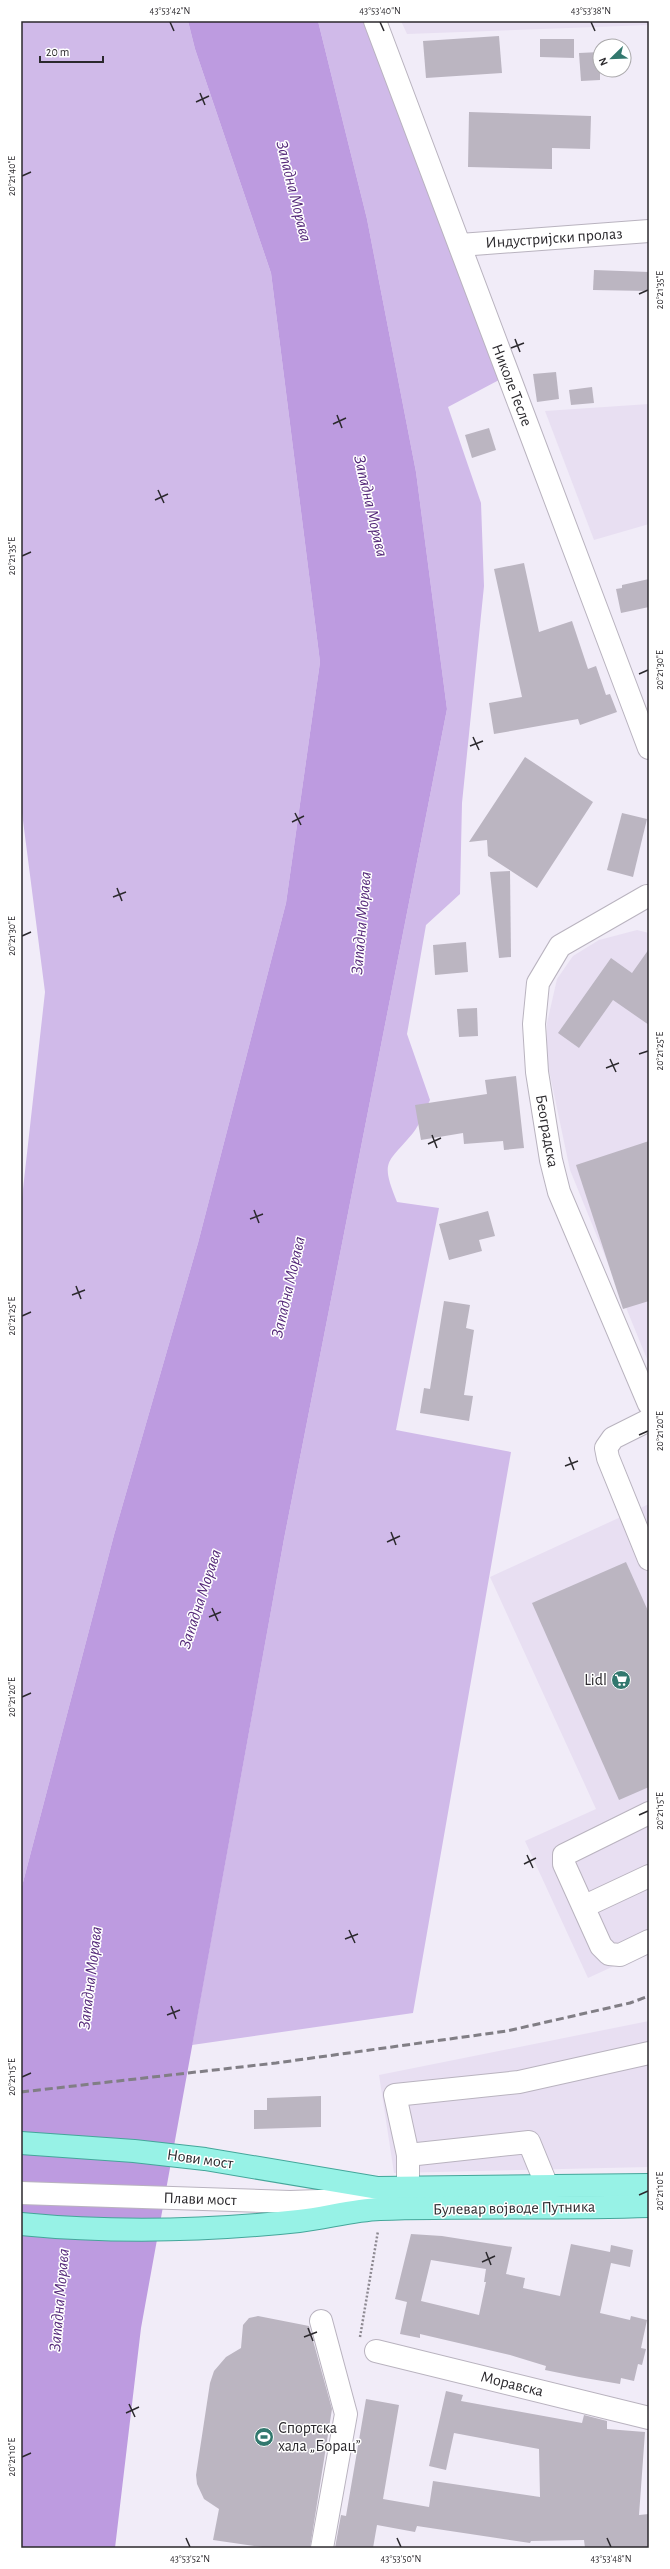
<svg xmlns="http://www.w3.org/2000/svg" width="670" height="2569" viewBox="0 0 670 2569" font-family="'Alegreya Sans',sans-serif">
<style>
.built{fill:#e8dff2}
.green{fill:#d0bae9}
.water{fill:#bd9be0}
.building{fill:#bbb5c1;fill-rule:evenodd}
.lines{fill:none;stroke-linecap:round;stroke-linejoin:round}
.minor-casing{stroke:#b9b3bf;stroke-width:24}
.major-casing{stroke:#44a69a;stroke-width:24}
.path{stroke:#8c8890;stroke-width:2.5;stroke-dasharray:2 2;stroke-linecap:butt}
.minor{stroke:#fff;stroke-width:22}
.major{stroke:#97f2e6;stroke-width:22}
.rail{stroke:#817e85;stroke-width:3;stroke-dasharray:8 4;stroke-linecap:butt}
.ticks{fill:none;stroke:#2b292d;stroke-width:1.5}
.labels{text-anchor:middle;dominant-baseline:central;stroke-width:3;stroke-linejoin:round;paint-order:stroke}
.street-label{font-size:16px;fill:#2b292d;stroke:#fff}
.poi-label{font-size:16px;fill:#2b292d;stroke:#fff;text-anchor:end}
.water-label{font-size:17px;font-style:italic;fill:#562a7a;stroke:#fff}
.neatline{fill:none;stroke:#2b292d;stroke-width:1.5}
.ticks-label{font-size:10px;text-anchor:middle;fill:#2b292d}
</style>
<rect width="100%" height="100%" fill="#f1ecf8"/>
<g class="built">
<path d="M401,21H649V25L407,34Z"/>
<path d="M649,404V524L594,540L545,411Z"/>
<path d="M637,930L649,933V1364L570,1170L547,1061V1023L557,979L573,956L599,940Z"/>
<path d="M649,1504V1950L588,1978L525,1841L596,1809L490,1577Z"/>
<path d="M649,2021V2167L394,2173L379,2075Z"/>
</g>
<g class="green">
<path d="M21,21H188L195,49L271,273L320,662L286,903L198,1243L114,1535L21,1890V1207L45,992L21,805Z"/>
<path d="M318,21H363L499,380L448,407L481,503L484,586L462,803L460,894L426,925L407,1034L430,1100C425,1110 420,1124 413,1133C387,1164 380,1160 397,1202L439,1208L396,1430L511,1452L413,2013L192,2045L284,1539L447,709L416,472L367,219Z"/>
</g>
<path class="water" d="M188,21H318L367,219L416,472L447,709L284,1539L141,2328L115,2548H21V1890L114,1535L198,1243L286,903L320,662L271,273L195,49Z"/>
<g class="building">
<path d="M499,36L502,73L426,78L423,41Z"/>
<path d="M540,39H574V58L540,57Z"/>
<path d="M600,52V80L581,81L579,53Z"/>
<path d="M469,112L591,116L590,149L552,148V169L468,167Z"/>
<path d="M594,270L649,272L648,291L593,290Z"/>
<path d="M556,372L559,399L537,402L533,374Z"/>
<path d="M592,387L594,403L571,405L569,390Z"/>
<path d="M489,428L496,450L472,458L465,435Z"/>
<path d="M524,563L539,632L572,621L588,669L596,666L606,695L610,694L617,712L580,725L578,719L494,734L489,703L522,697L494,569Z"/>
<path d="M649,579V607L621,613L616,589L622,588V585Z"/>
<path d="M525,757L593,802L537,888L488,856L487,840L469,842Z"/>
<path d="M622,813L647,819L633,877L607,870Z"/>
<path d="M510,871L511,957L499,958L490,872Z"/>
<path d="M466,942L468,972L435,975L433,945Z"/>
<path d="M649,949V1025L613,1000L579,1048L558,1033L611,958L632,973Z"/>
<path d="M477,1008L478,1036L459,1037L457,1009Z"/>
<path d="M516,1076L524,1148L504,1150L503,1141L464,1144L463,1133L421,1140L415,1105L487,1094L485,1080Z"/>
<path d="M649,1141V1301L623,1309L576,1165Z"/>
<path d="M488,1211L495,1236L479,1240L482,1251L449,1260L439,1224Z"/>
<path d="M444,1301L470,1305L466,1328L474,1330L464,1395L473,1396L469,1421L420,1413L424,1388L430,1389Z"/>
<path d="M626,1562L649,1613V1787L619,1800L532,1603Z"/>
<path d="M321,2096V2127L254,2129V2110H267V2098Z"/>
<path d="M411,2234L442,2236L512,2247L506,2274L525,2278L523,2288L560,2296L571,2244L610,2252L611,2245L633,2250L630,2267L611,2263L600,2313L630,2320L631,2316L647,2320L641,2348L646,2349L642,2365L638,2364L634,2381L621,2378L620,2384L579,2377L545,2370L546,2366L510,2355L420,2334V2338L400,2334L407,2302L395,2299ZM431,2260L486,2269L484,2282H486L479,2315L421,2301Z"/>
<path d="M258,2316L309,2326L332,2409L310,2548H269L213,2540L219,2509L204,2499L197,2484L196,2475L210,2383L214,2371L226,2357L241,2348L243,2325L249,2318Z"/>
<path d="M446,2391L463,2395L461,2401L582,2423L584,2415L607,2421V2429L645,2432L639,2515L649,2514V2548H585L584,2540L531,2541L530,2543L417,2526L415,2532L377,2525L373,2548H335L341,2515L346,2516L366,2399L399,2405L383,2499L429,2507L433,2481L540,2497L539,2449L454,2433L446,2470L429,2466Z"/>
</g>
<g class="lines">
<g class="minor-casing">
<g id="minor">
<path d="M375,21L649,748"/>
<path d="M460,245L649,231"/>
<path d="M647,896L560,946L538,983L534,1024L537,1072L551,1160L559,1192L649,1404"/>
<path d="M649,1420L613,1438L606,1448L608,1458L649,1559"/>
<path d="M649,1813L564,1855V1864L601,1946L609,1954L620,1955L649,1941"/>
<path d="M585,1906L649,1876"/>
<path d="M408,2155L529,2142L547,2186"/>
<path d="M408,2188V2155L395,2095L519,2082L649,2053"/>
<path d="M21,2193L290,2202L378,2199"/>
<path d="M321,2321L346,2414L322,2548"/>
<path d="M376,2351L649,2418"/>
</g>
</g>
<g class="major-casing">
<g id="major">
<path d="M21,2143L134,2151L205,2159L378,2188L649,2185"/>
<path d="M21,2224C113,2233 207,2231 299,2221C326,2218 353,2210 380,2209C470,2206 559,2209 649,2206"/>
</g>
</g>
<path class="path" d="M360,2337L378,2231"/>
<use href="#minor" class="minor"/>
<use href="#major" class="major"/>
<path class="rail" d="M21,2092L276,2063L507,2031L630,2003L649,1996"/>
</g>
<path class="ticks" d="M170,22L174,31M380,22L384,31M591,22L595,31M200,93L205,105M196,102L209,96M22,176L31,172M639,294L648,290M515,339L520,352M511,348L524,343M337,415L342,428M333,424L346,418M158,490L164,503M155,500L168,494M22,556L31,552M639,674L648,670M473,737L479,750M470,746L483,741M295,813L301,825M292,822L304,816M117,888L122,901M113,897L126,892M22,936L31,932M639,1054L648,1051M610,1059L616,1072M606,1068L619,1063M432,1135L437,1148M428,1144L441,1138M254,1210L259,1223M250,1219L263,1214M76,1286L81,1299M72,1295L85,1290M22,1316L31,1312M639,1435L648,1431M569,1457L574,1470M565,1466L578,1461M391,1532L396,1545M387,1542L400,1536M212,1608L218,1621M209,1617L221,1612M22,1697L31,1693M639,1815L648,1811M527,1855L533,1868M524,1864L536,1858M349,1930L355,1943M345,1939L358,1934M171,2006L176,2019M167,2015L180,2010M22,2077L31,2073M639,2195L648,2191M486,2252L491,2265M482,2262L495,2256M308,2328L313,2341M304,2337L317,2332M129,2404L135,2417M126,2413L139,2407M22,2457L31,2453M186,2538L190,2547M397,2538L401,2547M607,2538L611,2547"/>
<defs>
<g id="supermarket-disc" transform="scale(1)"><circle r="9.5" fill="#32786e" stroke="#fff"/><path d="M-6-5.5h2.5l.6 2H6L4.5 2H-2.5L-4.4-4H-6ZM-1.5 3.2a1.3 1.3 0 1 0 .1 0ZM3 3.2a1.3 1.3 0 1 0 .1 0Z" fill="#fff"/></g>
<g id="stadium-disc" transform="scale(1)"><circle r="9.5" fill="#32786e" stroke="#fff"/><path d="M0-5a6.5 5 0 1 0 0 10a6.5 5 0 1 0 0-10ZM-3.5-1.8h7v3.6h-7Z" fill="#fff"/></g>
</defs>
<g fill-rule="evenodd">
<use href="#supermarket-disc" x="621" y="1680"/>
<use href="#stadium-disc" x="264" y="2437"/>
</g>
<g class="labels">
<g class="street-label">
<text transform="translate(554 238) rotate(-4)">Индустријски пролаз</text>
<text transform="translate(512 385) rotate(69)">Николе Тесле</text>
<text transform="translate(547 1131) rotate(80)">Београдска</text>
<text transform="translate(200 2159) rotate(8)">Нови мост</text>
<text transform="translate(200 2199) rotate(2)">Плави мост</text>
<text transform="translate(514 2208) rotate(-1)">Булевар војводе Путника</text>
<text transform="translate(512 2384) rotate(14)">Моравска</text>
</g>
<g class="poi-label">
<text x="607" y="1680">Lidl</text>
<text x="278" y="2428" text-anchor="start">Спортска<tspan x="278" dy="18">хала „Борац”</tspan></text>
</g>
<g class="water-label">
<text transform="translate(294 191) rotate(76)">Западна Морава</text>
<text transform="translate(371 506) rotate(77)">Западна Морава</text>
<text transform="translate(361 923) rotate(-85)">Западна Морава</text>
<text transform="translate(288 1287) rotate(-77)">Западна Морава</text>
<text transform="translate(200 1599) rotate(-72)">Западна Морава</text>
<text transform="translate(90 1978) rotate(-83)">Западна Морава</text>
<text transform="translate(59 2300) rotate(-85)">Западна Морава</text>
</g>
</g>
<rect width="670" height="2569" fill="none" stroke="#ffffff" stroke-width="44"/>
<g transform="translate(612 58) rotate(247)"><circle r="19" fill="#ffffff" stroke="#aaa9ab"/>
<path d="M0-3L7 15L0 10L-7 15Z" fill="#32786e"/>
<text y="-6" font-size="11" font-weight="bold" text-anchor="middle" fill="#2b292d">N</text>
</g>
<path d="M40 56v6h63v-6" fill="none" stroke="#2b292d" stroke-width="2"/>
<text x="46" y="56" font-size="12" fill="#2b292d" stroke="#ffffff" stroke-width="3" paint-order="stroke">20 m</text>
<rect x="22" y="22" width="626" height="2525" class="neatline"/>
<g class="ticks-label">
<text x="170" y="14">43°53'42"N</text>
<text x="380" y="14">43°53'40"N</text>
<text x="591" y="14">43°53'38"N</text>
<text transform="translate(11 176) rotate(-90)" y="4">20°21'40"E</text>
<text transform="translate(659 290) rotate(-90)" y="4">20°21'35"E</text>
<text transform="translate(11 556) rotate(-90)" y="4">20°21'35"E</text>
<text transform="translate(659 670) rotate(-90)" y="4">20°21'30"E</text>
<text transform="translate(11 936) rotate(-90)" y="4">20°21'30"E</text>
<text transform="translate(659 1051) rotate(-90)" y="4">20°21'25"E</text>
<text transform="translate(11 1316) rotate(-90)" y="4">20°21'25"E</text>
<text transform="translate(659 1431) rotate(-90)" y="4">20°21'20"E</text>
<text transform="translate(11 1697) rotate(-90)" y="4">20°21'20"E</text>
<text transform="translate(659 1811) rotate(-90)" y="4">20°21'15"E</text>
<text transform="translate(11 2077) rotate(-90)" y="4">20°21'15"E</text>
<text transform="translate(659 2191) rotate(-90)" y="4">20°21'10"E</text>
<text transform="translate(11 2457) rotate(-90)" y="4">20°21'10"E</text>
<text x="190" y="2562">43°53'52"N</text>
<text x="401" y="2562">43°53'50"N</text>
<text x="611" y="2562">43°53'48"N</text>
</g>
</svg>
